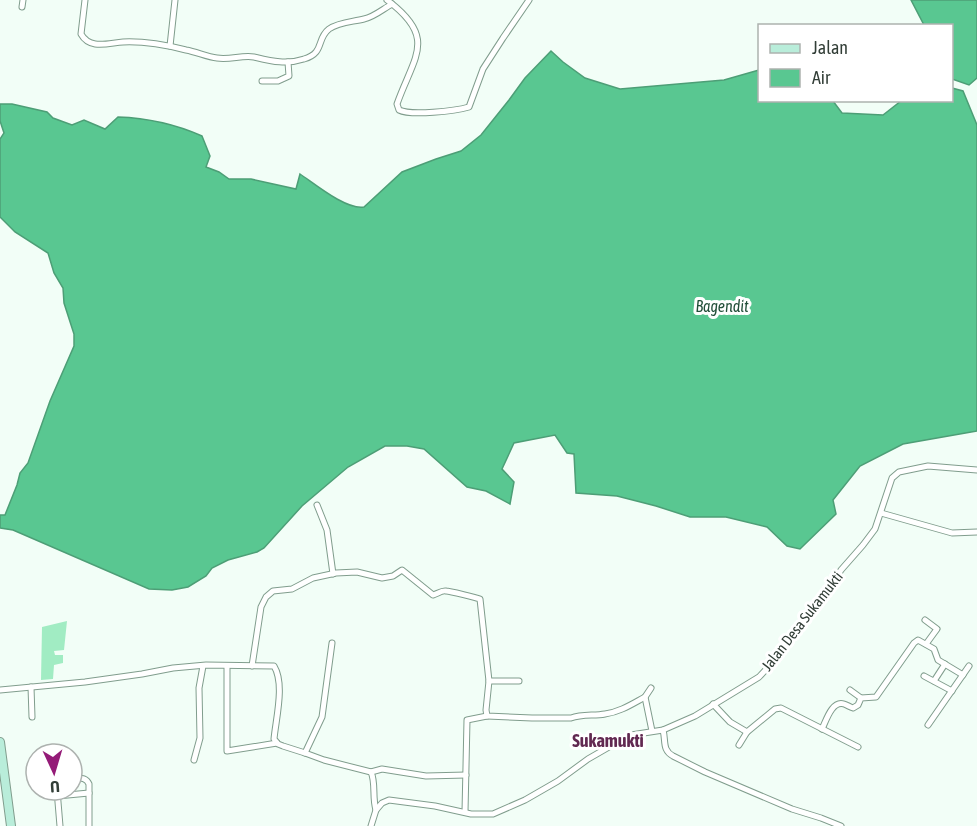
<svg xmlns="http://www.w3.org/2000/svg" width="977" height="826" viewBox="0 0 977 826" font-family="'Asap Condensed',sans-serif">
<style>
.green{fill:#a1ecc3}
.water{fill:#59c791;stroke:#4d9e76;stroke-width:1.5}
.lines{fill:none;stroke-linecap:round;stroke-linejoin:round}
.minor-casing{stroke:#809d8d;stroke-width:7}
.secondary-casing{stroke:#809d8d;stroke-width:10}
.minor{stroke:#fff;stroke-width:5}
.secondary{stroke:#b9edda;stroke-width:8}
.labels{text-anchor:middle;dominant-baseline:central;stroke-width:6;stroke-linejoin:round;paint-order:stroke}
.street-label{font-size:15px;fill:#323e37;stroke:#fff}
.water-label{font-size:16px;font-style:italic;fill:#224f39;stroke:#fff}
.quarter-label{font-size:18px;font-weight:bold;fill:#622851;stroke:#fff}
</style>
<rect width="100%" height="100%" fill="#f2fef7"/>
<path class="green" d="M67,621L64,650L54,651L55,655H63V663L54,665L53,679L41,680L42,627Z"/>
<g class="water">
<path d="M911,0H977V78L969,85L952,79V26L924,25Z"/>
<path d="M551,51L563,62L585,78L620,89L724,80L759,70L760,100L833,101L842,113L883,115L901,101L952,100V88L963,91L977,125V431L903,444L860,466L833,500L836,514L800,549L787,546L767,527L726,517H690L656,506L617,496L576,493L574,454L567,453L555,435L514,443L502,469L514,482L510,504L486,491L467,487L424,449L407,446H385L348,467L302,506L264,548L257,552L228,560L212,568L206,576L188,587L172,590L149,589L13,530L0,528V515H5L17,485L20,473L28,463L50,401L74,346V334L64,303L63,288L54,273L48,253L15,232L0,217V139L4,133L0,121V104H12L47,112L53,118L72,125L84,120L105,129L118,117C148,118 175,124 202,136L210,156L206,167L219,172L229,179H251L296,189L300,174C315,184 346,210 364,207L402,172L436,159L461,151L481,135L509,100L525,78Z"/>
</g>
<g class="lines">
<g class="minor-casing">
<g id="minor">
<path d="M85,0L81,34C90,50 108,43 123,42C144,41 166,45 186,50C197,52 207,57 217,58C230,60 242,55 254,57C271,61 286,65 304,59C325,53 316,39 329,29C339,22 352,22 364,19C374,17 383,9 392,4"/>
<path d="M387,0C438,38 414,56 397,104L399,110C411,116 455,111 469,107L483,69L503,38L529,0"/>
<path d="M22,7L23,0"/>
<path d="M170,46L175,0"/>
<path d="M262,81H278L289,76L288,62"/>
<path d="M317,505L327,530L333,574"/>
<path d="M881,513L952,533L977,532"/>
<path d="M925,620L937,629L926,644"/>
<path d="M227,666V751L277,743"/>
<path d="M252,666L261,607L266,597L273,591L292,589L313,578L336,573L357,572L382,578L393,576L402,570L433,595C437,594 442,590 446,591C450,591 477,598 480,599L489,681L486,710L487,716L532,718H571C582,714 594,716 605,714C620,712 632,704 645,697"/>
<path d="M924,676L952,691"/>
<path d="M489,681H519"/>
<path d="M934,681L945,664"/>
<path d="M31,687L32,717"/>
<path d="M651,688L645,697L652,731"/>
<path d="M0,690L85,682L142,674L173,668L206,665L274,666C285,684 276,718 274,739L278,744L283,746L305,753L324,760L371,772C376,783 372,797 376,810"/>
<path d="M850,690L861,698"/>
<path d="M713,704L730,722L747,732L775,709L781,708L858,747"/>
<path d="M928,725L969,666"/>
<path d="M822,729C826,721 832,700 844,704C847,705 850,707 853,708L858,705L861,698L876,697L914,643L918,640L934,649L938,660L963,675"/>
<path d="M663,730C666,741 662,750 673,756L705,772L792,809L821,818L841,826"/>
<path d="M739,745L747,732"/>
<path d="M305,753L322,717L332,643"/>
<path d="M194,760L200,738L199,688L203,666"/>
<path d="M371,772L382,769L426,776L466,775"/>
<path d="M72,777C79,778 86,777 89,784V826"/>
<path d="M57,790L60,826"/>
<path d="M57,796L89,793"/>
<path d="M465,812L467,720L487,716"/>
<path d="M371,826L376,810L382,803L389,800L435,806L471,814H493L525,800L558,781L588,759L621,740L631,735L663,730L695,716L759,677L771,664L831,587L841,570L863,545L875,529L892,478L899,472L928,466L977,470"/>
</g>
</g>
<g class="secondary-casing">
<path id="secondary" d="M0,742L11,826"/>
</g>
<use href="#minor" class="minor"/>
<use href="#secondary" class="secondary"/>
</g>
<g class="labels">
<g class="street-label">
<text transform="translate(802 621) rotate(-52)">Jalan Desa Sukamukti</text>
</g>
<g class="water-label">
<text x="722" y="306">Bagendit</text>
</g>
<g class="quarter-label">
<text x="608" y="740">Sukamukti</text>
</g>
</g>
<rect x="758" y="24" width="195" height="78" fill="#ffffff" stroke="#adb2af" stroke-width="1.5"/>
<rect x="770" y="44" width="30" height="9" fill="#b9edda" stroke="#adb2af" stroke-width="1.5"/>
<text x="812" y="54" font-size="18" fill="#323e37">Jalan</text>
<rect x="770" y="69" width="30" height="18" fill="#59c791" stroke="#adb2af" stroke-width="1.5"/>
<text x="812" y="84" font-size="18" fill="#323e37">Air</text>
<g transform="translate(54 772) rotate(176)"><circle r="28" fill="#ffffff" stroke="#adb2af" stroke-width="1.5"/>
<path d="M0-4.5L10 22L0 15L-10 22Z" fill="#941b77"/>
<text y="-9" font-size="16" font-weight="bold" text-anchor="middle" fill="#323e37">U</text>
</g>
</svg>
